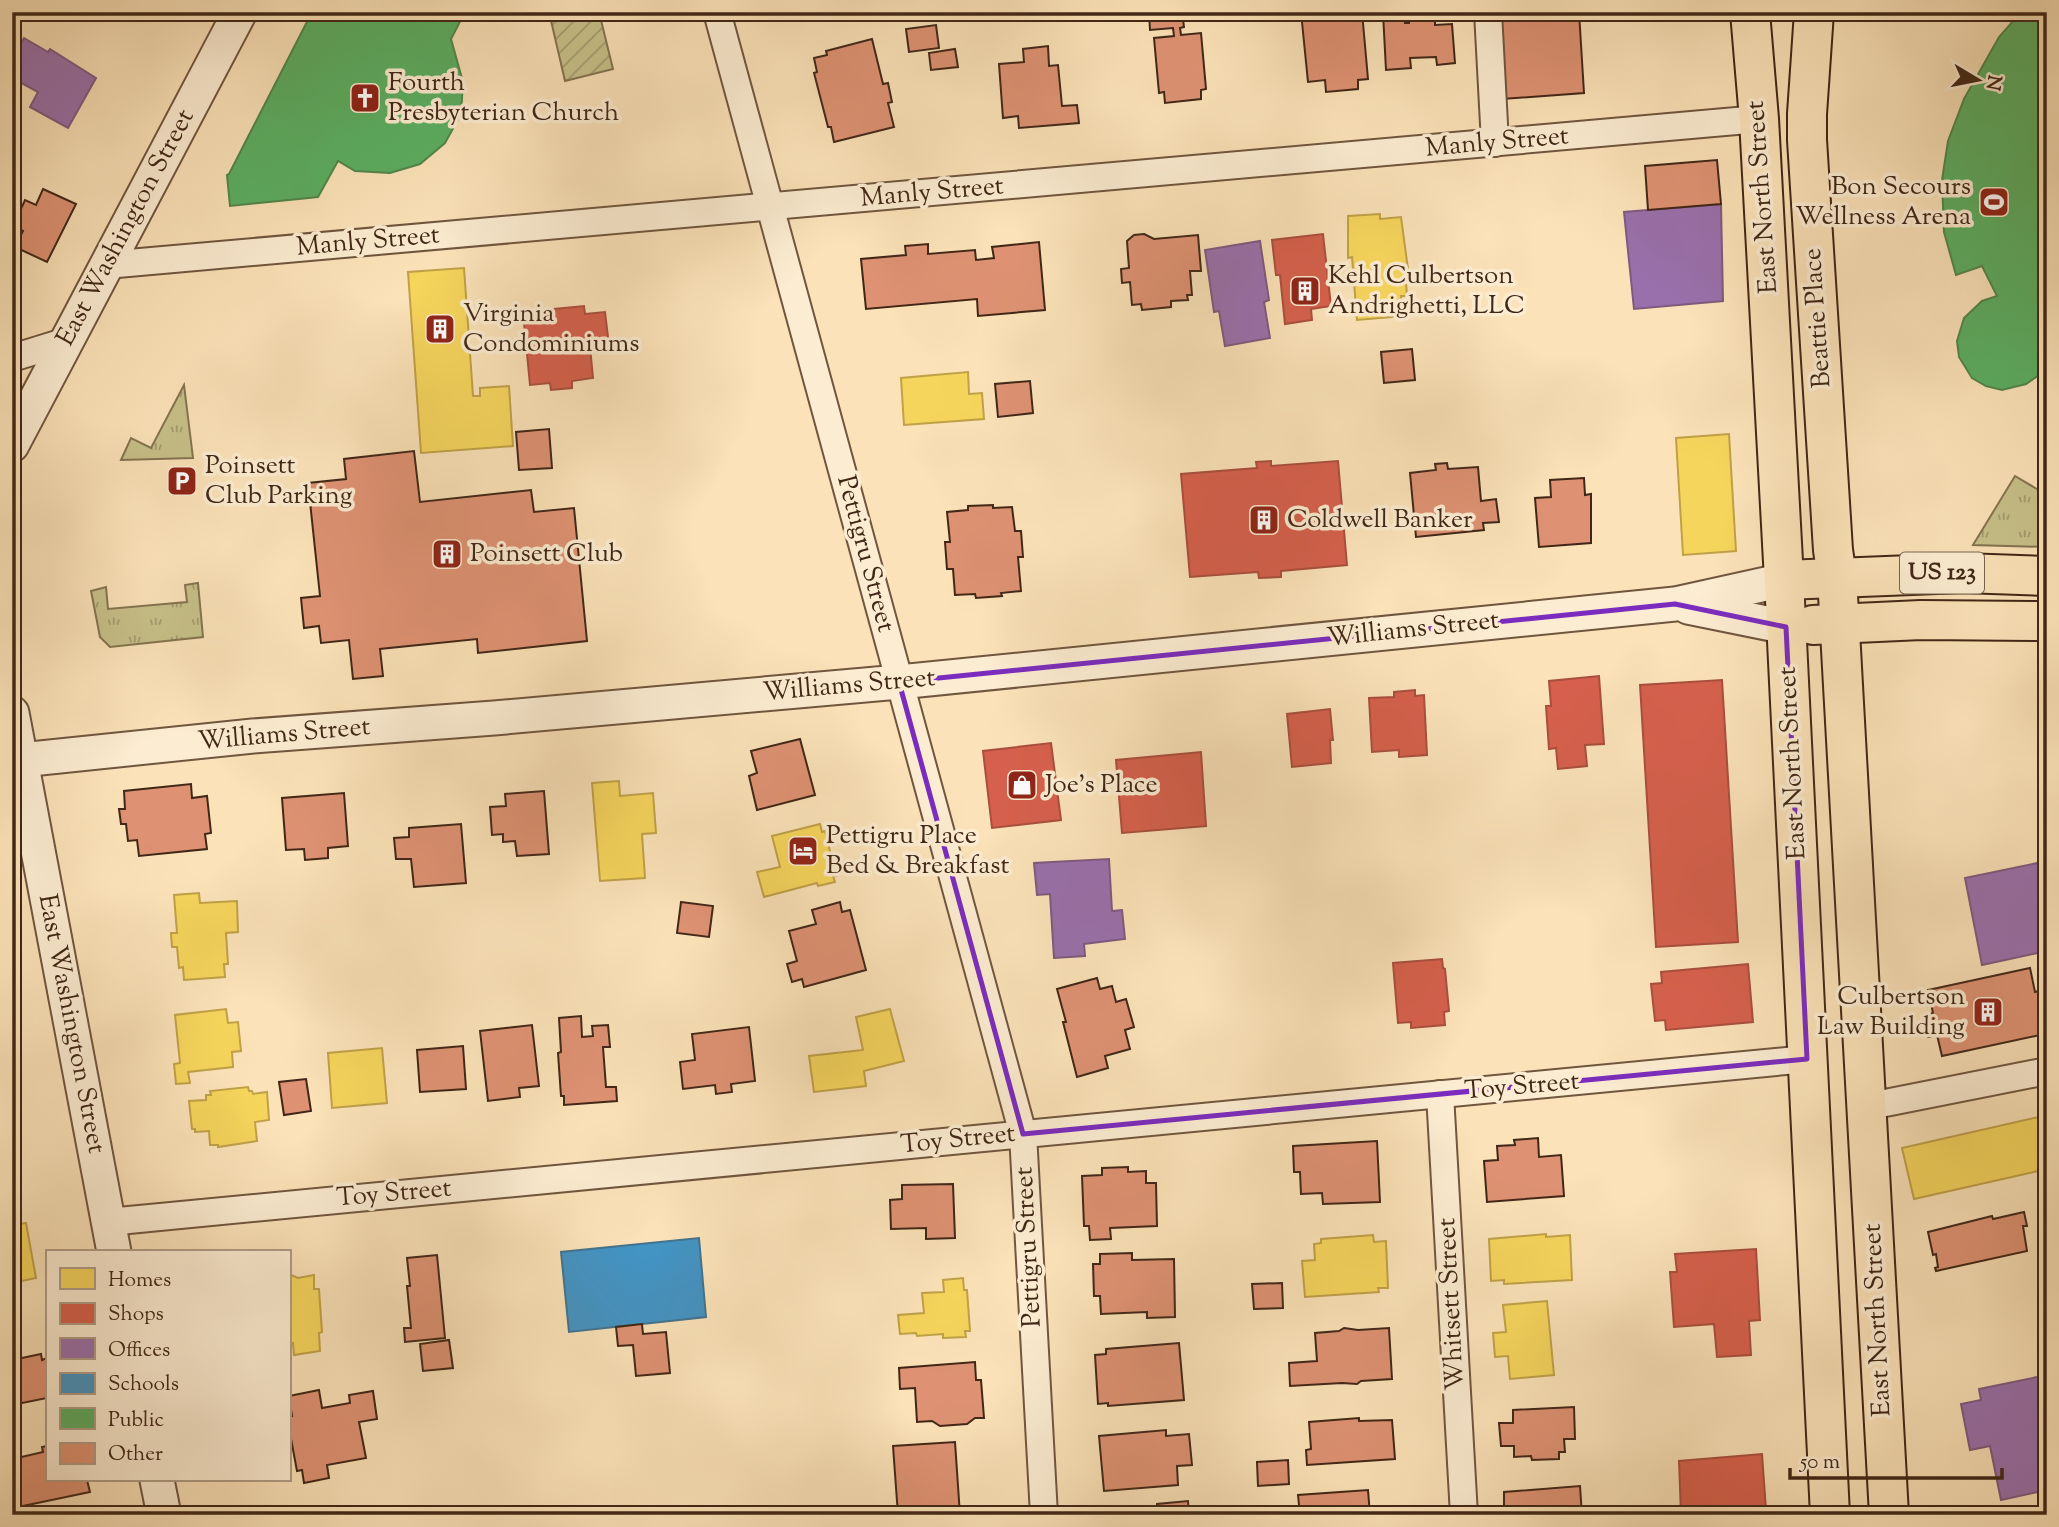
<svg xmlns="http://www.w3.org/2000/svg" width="2059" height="1527" viewBox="0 0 2059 1527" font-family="'Sorts Mill Goudy',serif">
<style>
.grass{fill:url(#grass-tufts);stroke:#847450;stroke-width:2}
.garden{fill:url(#garden-furrows);stroke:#847450;stroke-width:2}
.homes{fill:#f6d55c;stroke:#c0a147;stroke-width:2}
.shops{fill:#d6604d;stroke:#a94f3d;stroke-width:2}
.offices{fill:#9970ab;stroke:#7f5a7f;stroke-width:2}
.schools{fill:#4393c3;stroke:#42738f;stroke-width:2}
.public{fill:#5aae61;stroke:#52864b;stroke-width:2}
.building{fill:#de9273;stroke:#412717;stroke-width:2}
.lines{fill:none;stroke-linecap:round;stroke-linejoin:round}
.minor-casing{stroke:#70563f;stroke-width:30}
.tertiary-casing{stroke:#70563f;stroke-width:37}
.primary-casing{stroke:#412717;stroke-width:42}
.trunk-casing{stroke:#412717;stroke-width:42}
.minor{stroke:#fcecd1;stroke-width:26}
.tertiary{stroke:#fcecd1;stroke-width:33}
.primary{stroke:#fbe2b8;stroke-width:38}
.trunk{stroke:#fbe2b8;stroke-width:38}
.marked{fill:none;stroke:#7b2cbf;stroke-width:5;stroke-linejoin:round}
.labels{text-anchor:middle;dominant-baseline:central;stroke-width:7;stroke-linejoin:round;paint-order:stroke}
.shield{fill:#fcecd1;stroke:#79624f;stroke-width:2}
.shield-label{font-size:24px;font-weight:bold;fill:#412717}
.poi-label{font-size:26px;fill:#412717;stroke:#fcecd1;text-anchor:start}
.street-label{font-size:26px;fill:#412717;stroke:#fcecd1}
</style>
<defs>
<pattern id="grass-tufts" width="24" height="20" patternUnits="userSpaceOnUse" patternTransform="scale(1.75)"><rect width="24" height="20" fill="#c7c089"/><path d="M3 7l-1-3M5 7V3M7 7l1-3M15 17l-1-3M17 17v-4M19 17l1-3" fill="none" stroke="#a39c6f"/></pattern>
<pattern id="garden-furrows" width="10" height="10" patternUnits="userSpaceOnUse" patternTransform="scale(1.75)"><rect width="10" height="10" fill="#c7c089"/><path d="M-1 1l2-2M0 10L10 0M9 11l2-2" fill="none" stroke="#a39c6f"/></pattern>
</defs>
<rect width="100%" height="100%" fill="#fbe2b8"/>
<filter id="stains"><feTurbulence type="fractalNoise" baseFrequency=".00286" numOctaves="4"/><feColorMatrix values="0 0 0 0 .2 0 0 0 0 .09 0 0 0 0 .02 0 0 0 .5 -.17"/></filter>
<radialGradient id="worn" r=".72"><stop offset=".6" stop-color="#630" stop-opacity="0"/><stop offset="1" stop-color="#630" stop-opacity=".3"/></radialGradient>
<g class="grass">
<path d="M184,385L193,458L121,460L131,438L151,448Z"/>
<path d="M2015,476L2047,495V547L1973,545Z"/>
<path d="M198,583L203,637L110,647L100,637L91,591L106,587L108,609L187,602L185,585Z"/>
</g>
<path class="garden" d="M549,12H599L613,69L565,81Z"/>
<g class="homes">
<path d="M1380,214V219L1401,217L1408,269H1405L1407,296H1401L1403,316L1357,320L1352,257L1348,258V216Z"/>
<path d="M464,268L473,396H480V388L509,386L513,446L421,453L408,272Z"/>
<path d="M968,372L969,394L982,393L984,419L904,425L901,378Z"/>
<path d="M1729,434L1736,551L1683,555L1676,438Z"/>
<path d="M619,781L620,796L653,793L656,833L642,834L645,878L600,881L592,783Z"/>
<path d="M820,824L822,832L825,831L836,876H833L835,882L818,886L817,883L764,897L757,872L780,867L772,836Z"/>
<path d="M199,893L200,903L237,901L238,932L226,933L228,964H224L225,977L184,980L183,967L179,968L177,947H172L171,933H177L174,895Z"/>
<path d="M226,1009L228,1023L238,1022L241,1051L232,1052L233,1067L188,1072L190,1083L176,1084L174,1064L180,1063L175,1015Z"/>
<path d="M890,1009L904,1061L864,1071L866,1086L814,1092L809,1056L863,1050L856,1017Z"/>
<path d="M382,1048L387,1103L332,1108L328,1053Z"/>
<path d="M248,1087L249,1091H252L253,1094L267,1092L269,1120L255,1122L257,1141L218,1147V1145H210L209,1131L195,1132V1129H192L189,1101L206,1100V1095H211L210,1091Z"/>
<path d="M2047,1115V1169L1914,1199L1902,1148Z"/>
<path d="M26,1223L36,1278L12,1283V1225Z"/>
<path d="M1546,1234V1237L1570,1235L1572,1280L1504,1284V1280L1491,1281L1489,1239Z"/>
<path d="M1373,1235L1374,1242L1386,1241L1388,1288H1378L1379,1292L1305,1297L1302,1261L1315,1260L1314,1244L1321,1243V1239Z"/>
<path d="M289,1274L298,1278L314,1275V1289H319L322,1332L319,1333L320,1351L294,1355L293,1343L289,1344Z"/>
<path d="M963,1278L964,1290H967L970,1331H965L966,1337L943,1338V1334L917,1336L916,1333L900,1334L898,1315L924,1313L922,1293L944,1292L943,1280Z"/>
<path d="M1547,1301L1554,1375L1510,1379L1508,1356L1495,1357L1493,1333L1506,1332L1503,1305Z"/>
</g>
<g class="shops">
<path d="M1323,234L1331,306L1311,309L1312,320L1285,324L1280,275H1276L1272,240Z"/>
<path d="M584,306L585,314L605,312L609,345L590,347L593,378L572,381V388L551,390L550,383L530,385L523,312Z"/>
<path d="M1271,461V466L1338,461L1347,565L1281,571V577L1259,578L1258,572L1190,577L1181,474L1257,468L1256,462Z"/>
<path d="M1599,676L1604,744L1585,745L1587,766L1558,769L1556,748L1549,749L1546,706H1551L1549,681Z"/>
<path d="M1722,680L1738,942L1656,947L1640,685Z"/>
<path d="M1415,690V696L1424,695L1427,755L1399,757V750L1372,752L1369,698L1394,697V692Z"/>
<path d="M1330,709L1333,740H1330L1331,763L1292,767L1287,714Z"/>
<path d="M1051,743L1061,820L992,828L983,751Z"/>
<path d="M1201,752L1206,826L1122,833L1116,760Z"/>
<path d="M1442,959L1443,968L1445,969L1449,1011L1444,1012L1445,1025L1411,1028V1022L1398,1023L1393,963Z"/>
<path d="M1748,964L1753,1022L1666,1030L1665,1020L1655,1021L1651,984L1662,983L1661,972Z"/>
<path d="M1756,1249L1760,1320L1749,1321L1751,1355L1717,1357L1714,1324L1674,1327L1670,1272H1677L1675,1254Z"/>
<path d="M1762,1454L1766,1510L1762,1515H1681L1679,1461Z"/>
</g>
<g class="offices">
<path d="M24,38L48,52L50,49L96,78L68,128L30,107L38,92L12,78V59Z"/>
<path d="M1721,204L1723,301L1634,309L1624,212Z"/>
<path d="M1260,241L1269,300L1264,302L1270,338L1225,346L1219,311L1214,312L1205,250Z"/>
<path d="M1109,859L1112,911L1122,910L1125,939L1084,944L1085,956L1054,958L1050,894L1037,895L1034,863Z"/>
<path d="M2047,861V951L1982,965L1965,878Z"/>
<path d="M2047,1375V1490L2001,1500L1990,1446L1970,1450L1961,1404L1981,1400L1979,1389Z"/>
</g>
<path class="schools" d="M699,1238L706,1317L569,1332L561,1252Z"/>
<g class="public">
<path d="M312,12H465L451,39L463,82L461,114L445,143L420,164L390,173L355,171L338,161L318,197L230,206L227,175L229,174Z"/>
<path d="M2021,12H2047V363L2039,375L2026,384L2002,390L1986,386L1972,378L1959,357L1957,341L1964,318L1982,301L1997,296L1982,266L1956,275L1944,232L1942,180L1948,141L1964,99L1999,37Z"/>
</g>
<g class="building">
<path d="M1149,12H1182L1184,27L1180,28L1181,35L1201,33L1206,89L1201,90V99L1165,103L1164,92L1159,93L1154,38L1174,36L1173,28L1150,30Z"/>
<path d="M1301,12H1362L1368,79L1358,80V89L1326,92L1325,80L1308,82Z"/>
<path d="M1405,12V23H1409V19L1435,17V25L1452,24L1455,63L1437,65L1436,57L1410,58L1411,68L1386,70L1383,13Z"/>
<path d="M1496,12H1579L1584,93L1502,99Z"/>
<path d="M1605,12H1641L1605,15Z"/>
<path d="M936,25L939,48L909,52L906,29Z"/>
<path d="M872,39L883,84L888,83L892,102L888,103L894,127L834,142L831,127H828L814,73L817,72L814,58L827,55L826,51Z"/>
<path d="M1048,46L1049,66L1058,65L1062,106L1077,105L1079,123L1019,128L1018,116L1003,118L999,64L1024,62L1023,49Z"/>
<path d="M955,49L958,67L931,70L929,53Z"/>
<path d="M1717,160L1721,204L1648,210L1645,166Z"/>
<path d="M43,189L76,204L47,262L15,247L23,231L13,226L25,200L36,205Z"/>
<path d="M1144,234L1154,239L1198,235L1201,271H1190L1192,295H1187L1188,300L1171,301V307L1142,310L1141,304L1132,305L1130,282L1122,283L1121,269L1129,268L1127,241L1134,235Z"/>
<path d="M1039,242L1045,310L978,316L977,299L866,309L861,259L906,255L905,246L928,244V254L975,250L976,260L994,258L992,247Z"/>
<path d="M1412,349L1415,380L1384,383L1381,352Z"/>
<path d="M1030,381L1033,413L998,417L995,384Z"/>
<path d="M549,429L552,468L519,470L516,432Z"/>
<path d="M414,451L420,502L531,490L534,512L574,508L587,641L478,653L477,639L380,649L383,676L353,679L349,640L321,643L319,626L304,628L301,598L320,596L308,483L346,479L344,459Z"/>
<path d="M1447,463L1448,469L1478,467L1481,501L1496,499L1499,522L1483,523L1484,530L1416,537L1410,473L1436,470L1435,464Z"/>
<path d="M1584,478L1585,495L1591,494V543L1539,547L1535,498L1551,497L1550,480Z"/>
<path d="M993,505V508L1012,507L1015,531H1021L1023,557H1018L1021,591L1001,593L1002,596L976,598L975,594L955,595L953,569H947L945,542H950L947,512L968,510V506Z"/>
<path d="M800,739L815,795L757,810L749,776L757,773L751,751Z"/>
<path d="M191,784L192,798L207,796L211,833L205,834L207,849L139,856L137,840L128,841L126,824H121L119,809H125L124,791Z"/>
<path d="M544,791L549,854L517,856L515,841L503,842V834L492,835L490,807L506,806L505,794Z"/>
<path d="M344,793L348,846L328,848V858L305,860L304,849L286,850L282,798Z"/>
<path d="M461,824L466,883L414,887L411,859H396L394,838L409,837V828Z"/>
<path d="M681,902L713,906L709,937L677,933Z"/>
<path d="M840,902L842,912L850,910L866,970L804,987L802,979L792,982L787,964L797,961L789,931L816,924L812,910Z"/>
<path d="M2030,968L2035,992L2042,990L2047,1012L2040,1013L2045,1034L1942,1056L1937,1035L1928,1037L1924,1016L1933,1013L1928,990Z"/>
<path d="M1097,978L1100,989L1112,986L1116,1002L1126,999L1134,1027L1125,1030L1130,1049L1105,1056L1108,1068L1077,1077L1063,1022H1066L1057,989Z"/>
<path d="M581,1016L582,1037L593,1036L592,1026L608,1025L610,1047H603L606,1087H616L617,1101L564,1105V1096H561L558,1053L561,1052L559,1018Z"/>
<path d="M532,1025L539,1086L519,1088L520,1097L488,1101L480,1031Z"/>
<path d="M749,1027L755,1081L731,1084L732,1092L716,1094L715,1085L683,1089L680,1062L695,1060L692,1034Z"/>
<path d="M463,1046L466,1089L420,1092L417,1050Z"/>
<path d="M306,1079L311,1111L284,1115L279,1082Z"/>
<path d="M1538,1138L1539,1157L1561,1155L1564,1196L1487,1202L1484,1161L1498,1160L1497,1146L1515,1145L1514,1140Z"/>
<path d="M1377,1141L1380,1202L1323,1204L1322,1193L1301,1194L1300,1172H1294L1293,1146Z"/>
<path d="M1128,1167V1172L1146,1171V1183H1156L1157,1226L1110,1228L1111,1239L1090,1240L1089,1226H1084L1082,1176L1102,1175V1168Z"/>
<path d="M953,1184L955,1238L926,1239V1228L891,1229L890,1200L902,1199V1185Z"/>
<path d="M2024,1212L2027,1226H2023L2027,1251L1936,1271L1935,1268L1938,1267L1936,1254L1933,1255L1928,1232L1992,1216L1993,1219Z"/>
<path d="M1132,1253V1260L1174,1259L1175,1317L1147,1318V1312L1101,1314L1100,1296H1094L1093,1264H1100V1254Z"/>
<path d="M437,1255L445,1338L405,1342L404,1328H411L407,1286H410L407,1258Z"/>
<path d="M1282,1283L1283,1308L1254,1309L1252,1284Z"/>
<path d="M642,1324L643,1334L666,1332L670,1373L636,1376L633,1345L618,1346L616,1327Z"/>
<path d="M1344,1328L1358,1330L1389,1328L1392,1379L1361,1381L1357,1384L1342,1383L1290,1386L1289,1363L1317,1361L1315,1333L1339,1331Z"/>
<path d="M449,1340L453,1368L423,1371L420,1344Z"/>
<path d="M1179,1343L1184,1400L1108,1406V1403L1098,1404L1095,1355L1106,1354V1349Z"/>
<path d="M41,1354L42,1360L47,1358V1398L12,1405V1360Z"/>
<path d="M975,1362L976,1380H981L984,1418H975L967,1424L940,1426L932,1421L917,1422L915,1388L900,1389L899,1368Z"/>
<path d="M319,1390L322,1408L350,1403L349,1395L373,1391L377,1419L359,1422L366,1458L327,1465L329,1478L304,1483L302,1470L297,1471L289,1428V1416H292L289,1396Z"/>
<path d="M1574,1407L1575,1439H1564L1565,1452H1559V1459L1532,1460L1531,1456L1514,1457V1446H1501L1499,1423H1513V1410Z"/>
<path d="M1359,1418V1421L1392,1420L1395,1459L1307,1465L1306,1450L1311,1449L1309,1422Z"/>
<path d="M1166,1430V1436L1189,1434L1192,1465L1177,1466L1178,1485L1104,1491L1099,1436Z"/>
<path d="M955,1442L960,1515H898L893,1446Z"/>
<path d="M47,1446V1480H87L90,1492L18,1507L12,1482V1463L17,1462V1458L43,1452L42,1447Z"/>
<path d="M1288,1460L1289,1484L1258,1486L1257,1462Z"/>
<path d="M1580,1486L1582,1515H1504V1492Z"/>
<path d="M1368,1490L1370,1515H1300L1298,1495Z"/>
<path d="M1188,1501L1189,1515H1157V1504Z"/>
</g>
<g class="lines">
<g class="minor-casing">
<g id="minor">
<path d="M717,12L1023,1134L1044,1515"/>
<path d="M1488,12L1495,143"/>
<path d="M106,265L1759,119"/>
<path d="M12,358L67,341"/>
<path d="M1440,1094L1464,1515"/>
<path d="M1865,1107L2047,1071"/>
<path d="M108,1222L1807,1059"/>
</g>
</g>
<g class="tertiary-casing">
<g id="tertiary">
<path d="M12,445L240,12"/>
<path d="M1688,607L1786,627"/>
<path d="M12,713L114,1252"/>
<path d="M21,760L253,736L494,718L899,682L1675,604L1784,580"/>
<path d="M157,1480L164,1515"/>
</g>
</g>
<g class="primary-casing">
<g id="primary">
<path d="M1750,12L1759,119L1784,580"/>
<path d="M1814,12L1807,114V140L1833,550L1837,577"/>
</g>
</g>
<g class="trunk-casing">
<g id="trunk">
<path d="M1837,577L1889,1515"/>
<path d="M1813,625L1921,620L2047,621"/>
<path d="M1830,1515L1784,580L1963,573L2047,576"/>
</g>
</g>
<use href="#minor" class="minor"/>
<use href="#tertiary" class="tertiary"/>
<use href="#primary" class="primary"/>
<use href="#trunk" class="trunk"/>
</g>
<path class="marked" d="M1675,604L1786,627L1807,1059L1023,1134L899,682Z"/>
<defs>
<g id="church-square" transform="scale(1.575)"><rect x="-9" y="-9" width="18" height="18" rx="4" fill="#8f2418" stroke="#fcecd1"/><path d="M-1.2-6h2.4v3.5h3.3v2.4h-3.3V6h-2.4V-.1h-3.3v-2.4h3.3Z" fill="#fff"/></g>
<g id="stadium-square" transform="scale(1.575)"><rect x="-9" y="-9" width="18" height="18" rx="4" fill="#8f2418" stroke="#fcecd1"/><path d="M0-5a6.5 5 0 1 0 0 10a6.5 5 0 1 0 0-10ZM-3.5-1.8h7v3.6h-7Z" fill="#fff"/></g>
<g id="building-square" transform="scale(1.575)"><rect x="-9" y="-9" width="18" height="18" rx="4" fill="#8f2418" stroke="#fcecd1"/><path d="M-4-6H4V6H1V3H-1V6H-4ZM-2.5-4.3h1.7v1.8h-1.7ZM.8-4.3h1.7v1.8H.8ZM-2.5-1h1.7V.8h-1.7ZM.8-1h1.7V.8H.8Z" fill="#fff"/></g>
<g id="parking-square" transform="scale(1.575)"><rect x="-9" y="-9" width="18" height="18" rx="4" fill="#8f2418" stroke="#fcecd1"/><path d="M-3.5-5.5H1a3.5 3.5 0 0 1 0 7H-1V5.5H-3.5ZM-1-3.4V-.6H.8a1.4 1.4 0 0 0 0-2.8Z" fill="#fff"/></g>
<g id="shop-square" transform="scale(1.575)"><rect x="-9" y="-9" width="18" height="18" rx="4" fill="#8f2418" stroke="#fcecd1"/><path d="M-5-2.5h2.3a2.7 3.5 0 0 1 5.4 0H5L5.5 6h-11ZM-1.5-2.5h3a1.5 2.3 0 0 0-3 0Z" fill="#fff"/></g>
<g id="hotel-square" transform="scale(1.575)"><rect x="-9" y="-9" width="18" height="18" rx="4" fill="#8f2418" stroke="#fcecd1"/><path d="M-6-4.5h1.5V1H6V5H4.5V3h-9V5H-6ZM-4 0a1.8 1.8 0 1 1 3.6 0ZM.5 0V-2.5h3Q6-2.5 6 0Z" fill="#fff"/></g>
</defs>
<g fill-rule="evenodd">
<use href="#church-square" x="365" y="98"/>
<use href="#stadium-square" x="1994" y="202"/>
<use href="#building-square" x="1305" y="291"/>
<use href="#building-square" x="440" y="329"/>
<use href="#parking-square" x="182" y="481"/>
<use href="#building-square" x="1264" y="520"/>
<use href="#building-square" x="447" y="554"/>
<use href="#shop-square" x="1022" y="785"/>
<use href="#hotel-square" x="803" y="851"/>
<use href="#building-square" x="1988" y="1012"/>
</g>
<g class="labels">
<rect class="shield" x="1900" y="552.5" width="84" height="41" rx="5"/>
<g class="shield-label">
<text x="1942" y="573">US 123</text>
</g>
<g class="poi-label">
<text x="388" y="83">Fourth<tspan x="388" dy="30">Presbyterian Church</tspan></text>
<text x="1971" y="187" text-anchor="end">Bon Secours<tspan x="1971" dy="30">Wellness Arena</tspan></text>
<text x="1328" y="276">Kehl Culbertson<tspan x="1328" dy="30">Andrighetti, LLC</tspan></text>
<text x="463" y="314">Virginia<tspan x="463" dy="30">Condominiums</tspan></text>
<text x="205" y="466">Poinsett<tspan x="205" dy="30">Club Parking</tspan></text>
<text x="1287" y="520">Coldwell Banker</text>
<text x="470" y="554">Poinsett Club</text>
<text x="1045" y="785">Joe's Place</text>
<text x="826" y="836">Pettigru Place<tspan x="826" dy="30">Bed &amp; Breakfast</tspan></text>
<text x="1965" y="997" text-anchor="end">Culbertson<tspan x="1965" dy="30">Law Building</tspan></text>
</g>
<g class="street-label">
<text transform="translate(1497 143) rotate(-5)">Manly Street</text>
<text transform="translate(932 193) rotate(-5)">Manly Street</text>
<text transform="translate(1763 197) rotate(-94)">East North Street</text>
<text transform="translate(126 228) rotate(-62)">East Washington Street</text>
<text transform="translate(368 242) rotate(-5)">Manly Street</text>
<text transform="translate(1818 318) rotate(-94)">Beattie Place</text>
<text transform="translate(865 554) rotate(75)">Pettigru Street</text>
<text transform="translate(1413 630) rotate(-6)">Williams Street</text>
<text transform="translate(849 686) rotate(-5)">Williams Street</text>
<text transform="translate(284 735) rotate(-5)">Williams Street</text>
<text transform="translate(1793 763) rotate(-93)">East North Street</text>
<text transform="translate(71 1024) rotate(79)">East Washington Street</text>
<text transform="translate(1522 1087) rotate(-5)">Toy Street</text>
<text transform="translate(958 1140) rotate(-6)">Toy Street</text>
<text transform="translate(394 1194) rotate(-5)">Toy Street</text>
<text transform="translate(1029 1247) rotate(-93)">Pettigru Street</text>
<text transform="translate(1452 1304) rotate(-93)">Whitsett Street</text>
<text transform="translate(1878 1320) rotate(-93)">East North Street</text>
</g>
</g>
<rect width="2059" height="1527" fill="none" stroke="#fbe2b8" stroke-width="42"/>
<rect x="14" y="14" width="2031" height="1499" fill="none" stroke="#412717" stroke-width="3.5"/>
<rect x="21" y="21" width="2017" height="1485" fill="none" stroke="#412717" stroke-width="2"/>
<rect x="46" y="1250" width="245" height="231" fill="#fcecd1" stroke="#b19d87" stroke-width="2"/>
<rect x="60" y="1268" width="35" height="21" fill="#f6d55c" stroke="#b19d87" stroke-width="2"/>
<text x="108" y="1286" font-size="21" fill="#412717">Homes</text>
<rect x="60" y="1303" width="35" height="21" fill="#d6604d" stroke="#b19d87" stroke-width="2"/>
<text x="108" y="1320" font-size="21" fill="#412717">Shops</text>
<rect x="60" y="1338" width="35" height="21" fill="#9970ab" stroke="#b19d87" stroke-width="2"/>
<text x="108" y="1356" font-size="21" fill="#412717">Offices</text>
<rect x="60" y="1373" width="35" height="21" fill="#4393c3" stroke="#b19d87" stroke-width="2"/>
<text x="108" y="1390" font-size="21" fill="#412717">Schools</text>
<rect x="60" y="1408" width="35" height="21" fill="#5aae61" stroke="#b19d87" stroke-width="2"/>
<text x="108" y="1426" font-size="21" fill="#412717">Public</text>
<rect x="60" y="1443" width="35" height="21" fill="#de9273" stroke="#b19d87" stroke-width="2"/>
<text x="108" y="1460" font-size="21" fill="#412717">Other</text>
<g transform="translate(1978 80) rotate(100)" stroke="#fcecd1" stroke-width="5" paint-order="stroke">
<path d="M0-5L12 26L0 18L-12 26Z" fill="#412717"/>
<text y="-10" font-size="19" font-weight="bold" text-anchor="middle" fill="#412717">N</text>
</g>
<path d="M1790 1468v10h212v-10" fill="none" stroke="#412717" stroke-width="3.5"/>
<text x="1800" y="1468" font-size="21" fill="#412717" stroke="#fcecd1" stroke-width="5" paint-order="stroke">50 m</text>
<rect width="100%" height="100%" filter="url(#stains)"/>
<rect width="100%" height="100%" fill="url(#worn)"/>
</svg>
